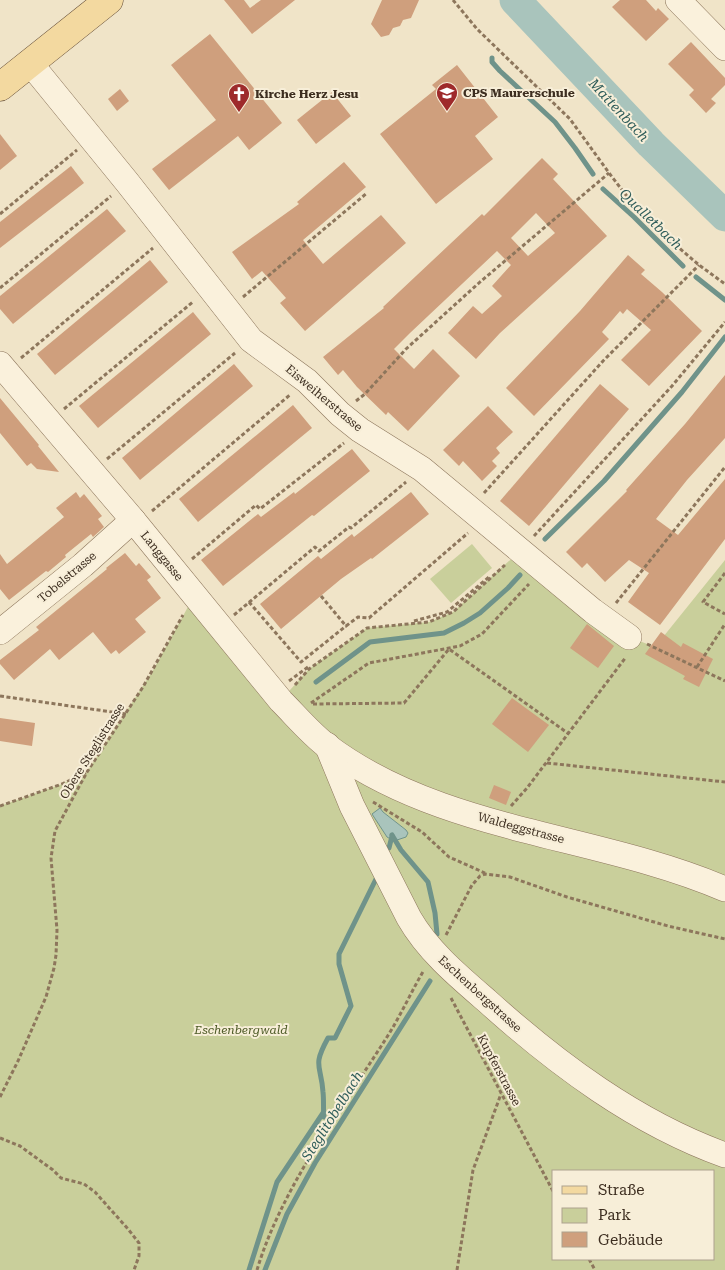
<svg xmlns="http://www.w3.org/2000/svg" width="725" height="1270" viewBox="0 0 725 1270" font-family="'Roboto Serif',serif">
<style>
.green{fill:#c9cf9b;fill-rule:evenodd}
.water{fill:#a9c4bc;stroke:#6f938a}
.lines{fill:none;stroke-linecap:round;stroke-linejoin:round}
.stream{stroke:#6f938a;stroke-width:5}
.river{stroke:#a9c4bc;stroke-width:31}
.building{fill:#cf9f7d;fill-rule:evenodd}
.minor-casing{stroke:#8d765c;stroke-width:26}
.major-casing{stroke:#5b4430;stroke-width:29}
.path{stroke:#8d765c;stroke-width:3;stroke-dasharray:4 2.5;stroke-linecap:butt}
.minor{stroke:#faf1dc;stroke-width:25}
.major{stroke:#f3d9a0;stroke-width:28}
.labels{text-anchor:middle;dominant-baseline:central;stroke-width:4;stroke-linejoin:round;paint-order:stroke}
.poi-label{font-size:12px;font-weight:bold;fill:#3d2e20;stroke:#f7eed8;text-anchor:start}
.street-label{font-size:12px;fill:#3d2e20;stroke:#f7eed8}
.park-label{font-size:12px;font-style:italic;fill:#4d5a26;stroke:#f7eed8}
.water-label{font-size:14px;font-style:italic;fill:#2f5d5a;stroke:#f7eed8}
</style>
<rect width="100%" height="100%" fill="#f0e4c8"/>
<g class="green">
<path d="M472,544L492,568L451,603L430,579Z"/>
<path d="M520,551L629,637L655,647L725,560V1270H0V806L62,784L87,772L152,672L194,596L281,700L309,669L367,628L429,622L453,612ZM383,812L406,830L407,835L394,841L387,837L372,814ZM554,1171H714V1259H554Z"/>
</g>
<path class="water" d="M380,808L383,812L406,830L408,833L406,837L394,841L387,837L372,814Z"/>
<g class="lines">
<g class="stream">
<path d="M524,14L526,12"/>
<path d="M492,58V62L500,71L555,122L575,148L593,174"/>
<path d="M603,189L634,217L683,266"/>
<path d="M696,277L725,300"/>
<path d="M545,539L604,481L682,392L725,337"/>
<path d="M316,682L370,642L444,633L464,623L480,613L508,588L520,575"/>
<path d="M392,835L401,850L428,882L435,913L437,934"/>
<path d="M389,848L392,836"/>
<path d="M324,1117C323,1109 324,1101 323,1092C321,1064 312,1067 328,1038H335L351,1006L339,964V954L377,877"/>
<path d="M249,1270L277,1182L323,1113"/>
<path d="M265,1270L287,1214L315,1163L430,981"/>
</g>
<path class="river" d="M515,0L651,144L725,216"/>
</g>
<g class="building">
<path d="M224,0H244L250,8L261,0H295L252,34Z"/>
<path d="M382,0H419L411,18L403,20L400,26L393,28L389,35L381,37L371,24Z"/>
<path d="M620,0H646L656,11L658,8L669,19L646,41L612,7Z"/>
<path d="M210,34L282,123L249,150L238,136L169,190L152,169L216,120L171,65Z"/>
<path d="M691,42L725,78V85L711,99L716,103L706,113L689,95L694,90L668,64Z"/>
<path d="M457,65L498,117L475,136L493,159L436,204L380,134L436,89L432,85Z"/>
<path d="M120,89L129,101L117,111L108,99Z"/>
<path d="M332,92L351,116L316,144L297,120Z"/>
<path d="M0,134L17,156L0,170Z"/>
<path d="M542,158L558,174L553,179L607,236L500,333L476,359L448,333L473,306L482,314L502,296L492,286L511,265L497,251L410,333L394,349L414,369L433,349L460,376L408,431L388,412L386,415L357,387L343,370L338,375L323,357L384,308L383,307L482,214L484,216ZM536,213L555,233L528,256L511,238Z"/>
<path d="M344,162L366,187L303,240L323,264L381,215L406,243L305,331L280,303L286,298L262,271L252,279L232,252L299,204L297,202Z"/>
<path d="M71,166L84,183L0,248V222Z"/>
<path d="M107,209L126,231L13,324L0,309V296Z"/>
<path d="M628,255L645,270L641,274L662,292L702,331L649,386L621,360L651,330L627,309L623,314L620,311L602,332L609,339L534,416L506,388L580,311Z"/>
<path d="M150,260L168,282L55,375L37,354Z"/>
<path d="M193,312L211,334L98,428L79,406Z"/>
<path d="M234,364L253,386L140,480L122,458Z"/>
<path d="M725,375V438L687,480L656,519L678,535L725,479V539L660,625L628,602L649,573L629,560L605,582L587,563L582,568L566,552L627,491L626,490L685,424Z"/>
<path d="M600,384L629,409L529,526L500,501Z"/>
<path d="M0,398L39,445L38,446L59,472L37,469L31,463L27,466L0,433Z"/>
<path d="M293,405L312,428L198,522L179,499Z"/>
<path d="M488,406L513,432L496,448L500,453L492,461L497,466L482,481L463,461L459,466L443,450Z"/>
<path d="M352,449L370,471L314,516L312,515L223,586L201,560L258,514L261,517L294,492L295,494Z"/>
<path d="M76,492L80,498L84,494L102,516L98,519L104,527L93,537L91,534L65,555L66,557L48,572L46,571L9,600L0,589V554L7,564L64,517L56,508Z"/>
<path d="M411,492L429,514L372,559L371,558L341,579L281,629L260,604L318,556L321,559L352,534L354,537Z"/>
<path d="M125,553L136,566L139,563L151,577L147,580L161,598L135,619L146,632L119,654L116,650L111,654L93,632L59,660L50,649L14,680L0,664V660L39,630L36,627L107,569L106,568Z"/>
<path d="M587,624L614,646L598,668L570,648Z"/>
<path d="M661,632L681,647L683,643L713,659L699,687L683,679L685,676L645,654Z"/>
<path d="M512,698L549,725L528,752L492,724Z"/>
<path d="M0,718L35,723L32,746L0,741Z"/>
<path d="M494,785L511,792L506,805L489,798Z"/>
</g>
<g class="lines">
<g class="minor-casing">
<g id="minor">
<path d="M678,0L725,48"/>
<path d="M30,63L127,182L251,340L307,381L340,414L360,430L422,469L593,611L629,637"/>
<path d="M0,364L133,520L281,701C296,716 310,733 327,746C441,832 597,834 725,889"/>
<path d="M0,632L83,565L133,520"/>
<path d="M327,745L352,806L409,918C428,951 458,976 487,1001C557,1064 636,1123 725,1155"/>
</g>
</g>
<g class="major-casing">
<path id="major" d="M0,87L109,0"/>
</g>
<g class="path">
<path d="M453,0L477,29L570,119L609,173L643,217L699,265L725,284"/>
<path d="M0,214L77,150"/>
<path d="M0,288L111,196"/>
<path d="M243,297L367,193"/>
<path d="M21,358L153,248"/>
<path d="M356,401L365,394L406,349L480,282L609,173"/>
<path d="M64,409L194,301"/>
<path d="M107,459L235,353"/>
<path d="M484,493L603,361L699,265"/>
<path d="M152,511L291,394"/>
<path d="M534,536L672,386L725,322"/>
<path d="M192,559L256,505L260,509L344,443"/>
<path d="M725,573L703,602L725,614"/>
<path d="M321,596L346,626L358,617L369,618L468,533"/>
<path d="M249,602L301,662L346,626"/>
<path d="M616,603L725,467"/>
<path d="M234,615L315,547L319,551L349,527L351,528L406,482"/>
<path d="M414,621L447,612L489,577"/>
<path d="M647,644L725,681"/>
<path d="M697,667L725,624"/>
<path d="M289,681L308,667"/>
<path d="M295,685L309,669L367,628L429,622L453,612L505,565"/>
<path d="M0,696L126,714"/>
<path d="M311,703L369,663L460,646L482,634L529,584"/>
<path d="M313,704L404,703L449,649L569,734"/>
<path d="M547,763L725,782"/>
<path d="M373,802L422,832L449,857L485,873"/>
<path d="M0,806L62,784L86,773"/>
<path d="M511,806L527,788L626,657"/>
<path d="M446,935L472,885L480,876L485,874L510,877L567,897L668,926L725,939"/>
<path d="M451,998L554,1193"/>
<path d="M0,1097L18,1061L46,997L54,968L56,955L57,930L51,858L55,831L87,772L143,687L183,615"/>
<path d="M0,1138L20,1146L53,1170L61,1178L84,1184L95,1192L128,1229L139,1243V1256L134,1270"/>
<path d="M589,1259L595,1270"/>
<path d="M257,1270C281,1189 342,1108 387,1037C401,1015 411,992 424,970"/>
<path d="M457,1270L473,1170L501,1094"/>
</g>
<use href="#minor" class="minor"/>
<use href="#major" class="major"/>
</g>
<defs>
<g id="school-pin" transform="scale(1.125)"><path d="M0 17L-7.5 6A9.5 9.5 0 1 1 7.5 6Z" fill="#9e2a2b" stroke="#f7eed8"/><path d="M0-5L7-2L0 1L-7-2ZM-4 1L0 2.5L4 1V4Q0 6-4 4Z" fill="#fff"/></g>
<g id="church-pin" transform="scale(1.125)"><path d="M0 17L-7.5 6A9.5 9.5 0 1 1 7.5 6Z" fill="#9e2a2b" stroke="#f7eed8"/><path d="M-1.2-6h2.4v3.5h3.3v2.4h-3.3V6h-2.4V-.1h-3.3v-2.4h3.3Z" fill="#fff"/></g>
</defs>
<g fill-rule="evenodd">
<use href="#school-pin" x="447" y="93"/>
<use href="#church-pin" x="239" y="94"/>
</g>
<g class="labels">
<g class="poi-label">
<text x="463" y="93">CPS Maurerschule</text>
<text x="255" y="94">Kirche Herz Jesu</text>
</g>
<g class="street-label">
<text transform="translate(324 398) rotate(40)">Eisweiherstrasse</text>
<text transform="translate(162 556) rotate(51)">Langgasse</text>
<text transform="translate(67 577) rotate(-40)">Tobelstrasse</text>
<text transform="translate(92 751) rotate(-58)">Obere Steglistrasse</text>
<text transform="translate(521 828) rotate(15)">Waldeggstrasse</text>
<text transform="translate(480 994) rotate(42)">Eschenbergstrasse</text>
<text transform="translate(499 1070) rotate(62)">Kupferstrasse</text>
</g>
<g class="park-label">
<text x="241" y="1030">Eschenbergwald</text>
</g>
<g class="water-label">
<text transform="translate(619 110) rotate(47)">Mattenbach</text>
<text transform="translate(651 219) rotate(44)">Qualletbach</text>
<text transform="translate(332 1116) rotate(-58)">Steglitobelbach</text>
</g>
</g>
<rect x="552" y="1170" width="162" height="90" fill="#f7eed8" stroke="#ada18e"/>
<rect x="562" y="1186" width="25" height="8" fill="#f3d9a0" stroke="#ada18e"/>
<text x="598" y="1195" font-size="15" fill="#3d2e20">Straße</text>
<rect x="562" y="1208" width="25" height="15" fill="#c9cf9b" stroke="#ada18e"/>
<text x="598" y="1220" font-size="15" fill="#3d2e20">Park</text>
<rect x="562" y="1232" width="25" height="15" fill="#cf9f7d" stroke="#ada18e"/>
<text x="598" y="1245" font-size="15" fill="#3d2e20">Gebäude</text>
</svg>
